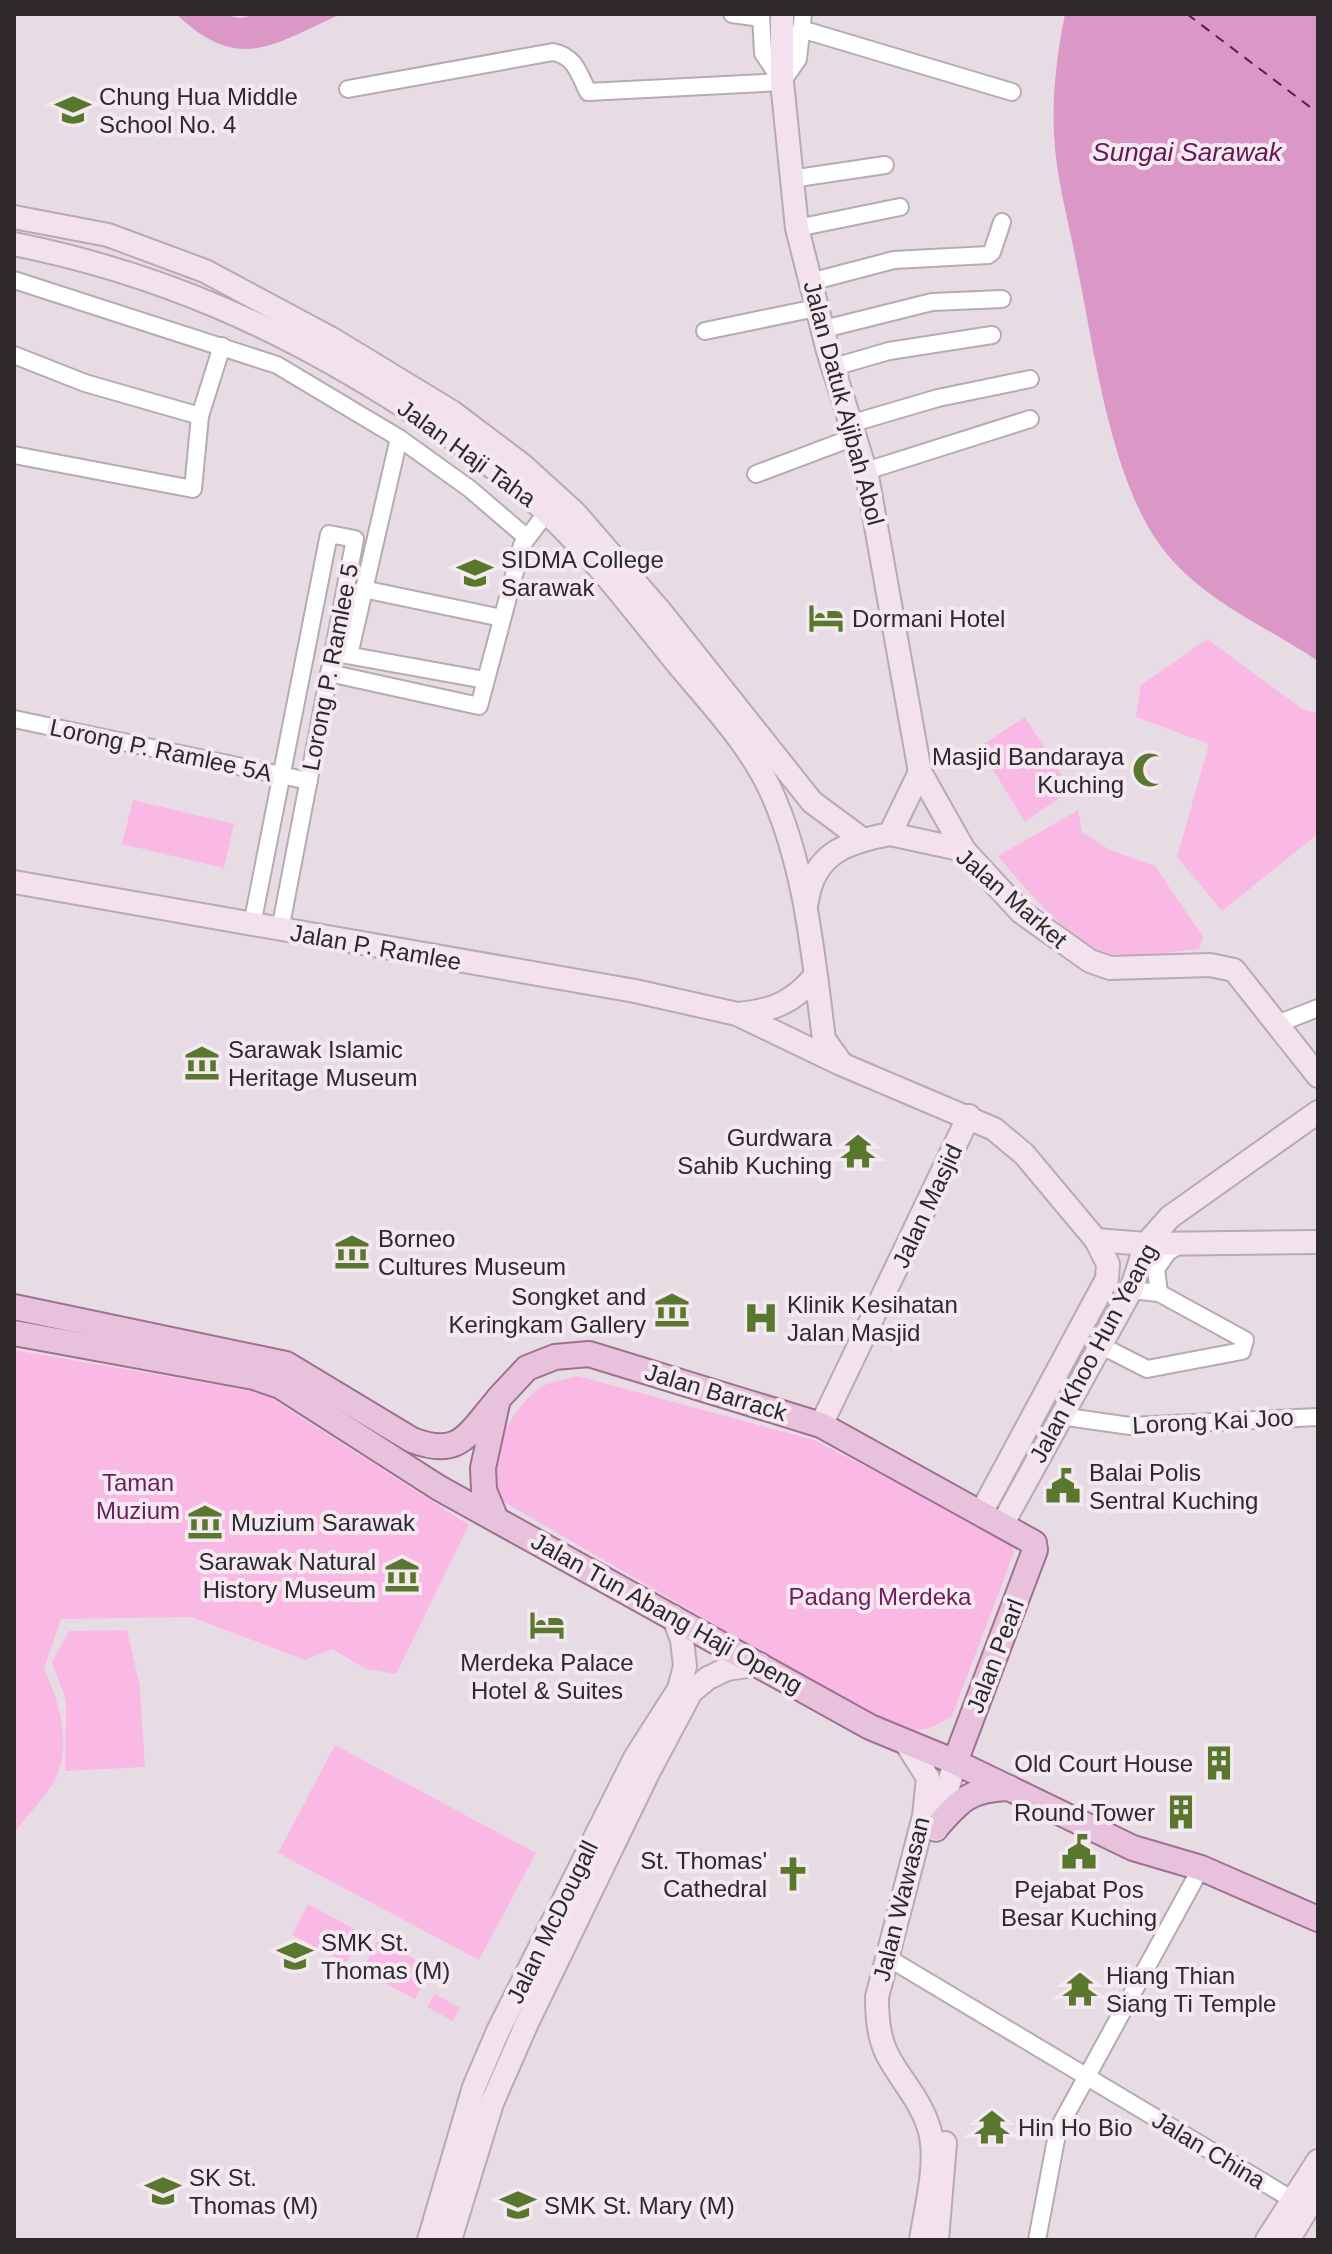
<svg xmlns="http://www.w3.org/2000/svg" width="1332" height="2254" viewBox="0 0 1332 2254" font-family="Helvetica,sans-serif">
<style>
.green{fill:#fab9e5}
.water{fill:#db98c6}
.lines{fill:none;stroke-linecap:round;stroke-linejoin:round}
.ferry{stroke:#651653;stroke-width:2;stroke-dasharray:10 8;stroke-linecap:butt}
.street-casing{stroke:#b6abb2;stroke-width:20}
.secondary-casing{stroke:#b6abb2;stroke-width:26}
.primary-casing{stroke:#9d728f;stroke-width:28}
.street{stroke:#fff;stroke-width:16}
.secondary{stroke:#f4e1ee;stroke-width:22}
.primary{stroke:#e8c2dc;stroke-width:24}
.labels{text-anchor:middle;dominant-baseline:central;stroke-width:8;stroke-linejoin:round;paint-order:stroke}
.poi-label{font-size:24px;fill:#2d292c;stroke:#f5e9f1;text-anchor:start}
.street-label{font-size:24px;fill:#2d292c;stroke:#f5e9f1}
.park-label{font-size:24px;fill:#6c1e5a;stroke:#f5e9f1}
.water-label{font-size:26px;font-style:italic;fill:#651653;stroke:#f5e9f1}
</style>
<rect width="100%" height="100%" fill="#e8dce4"/>
<g class="green">
<path d="M1207,639L1304,710L1318,713V834L1222,911L1177,857L1209,744L1136,717L1141,685Z"/>
<path d="M1025,717L1071,790L1025,822L979,747Z"/>
<path d="M133,800L234,824L224,868L122,844Z"/>
<path d="M1078,810L1082,832L1110,850L1155,866L1203,937L1199,949C1173,951 1143,958 1117,955C1077,952 1022,885 998,856Z"/>
<path d="M14,1350L263,1393L469,1525L396,1674L366,1669L332,1649L305,1660L191,1617L61,1619L44,1669C59,1700 72,1744 56,1778C46,1797 27,1815 14,1833Z"/>
<path d="M578,1376L814,1440L1010,1541L1014,1552L952,1716C926,1734 910,1734 881,1721L504,1502C501,1492 493,1477 494,1466C496,1438 521,1396 547,1384C556,1380 568,1379 578,1376Z"/>
<path d="M127,1630L140,1687L145,1767L65,1771L66,1700L52,1662L69,1631Z"/>
<path d="M335,1745L536,1853L479,1960L278,1853Z"/>
<path d="M308,1904L362,1933L346,1963L292,1935Z"/>
<path d="M378,1940L431,1968L415,1999L362,1971Z"/>
<path d="M435,1994L460,2008L453,2021L427,2007Z"/>
</g>
<g class="water">
<path d="M176,14H220L240,18L260,14H341C272,45 239,74 176,14Z"/>
<path d="M1065,14H1318V661C1266,626 1207,603 1166,553C1110,484 1095,351 1077,266C1069,222 1056,179 1054,134C1052,94 1057,53 1065,14Z"/>
</g>
<g class="lines">
<path class="ferry" d="M1187,14L1318,113"/>
<g class="street-casing">
<g id="street">
<path d="M732,14L761,18"/>
<path d="M761,14L763,53L782,82"/>
<path d="M801,29L1012,92"/>
<path d="M782,82L798,59L803,14"/>
<path d="M348,89L553,52C575,56 579,74 588,92L782,82"/>
<path d="M791,179L885,165"/>
<path d="M797,228L900,207"/>
<path d="M14,280L277,365L399,438L470,489L526,537"/>
<path d="M810,282L894,260L988,255L992,252L1002,222"/>
<path d="M824,329L932,302L1002,299"/>
<path d="M705,331L816,308"/>
<path d="M14,355L85,383L200,416"/>
<path d="M834,367L889,351L992,335"/>
<path d="M853,423L938,398L1030,379"/>
<path d="M14,455L193,489L200,416L222,346"/>
<path d="M866,471L1030,419"/>
<path d="M756,474L857,436"/>
<path d="M363,589L502,618"/>
<path d="M341,654L485,680"/>
<path d="M349,655L399,438"/>
<path d="M329,673L479,706L522,545L547,512"/>
<path d="M14,719L309,781"/>
<path d="M252,925L329,534L355,539L280,930"/>
<path d="M1277,1024L1318,1008"/>
<path d="M1159,1293L1156,1269L1168,1252L1181,1244"/>
<path d="M1100,1345L1147,1369L1242,1351L1245,1340L1159,1293L1131,1290"/>
<path d="M1060,1416L1130,1426L1318,1417"/>
<path d="M895,1962L1293,2200"/>
<path d="M1037,2240L1058,2129L1201,1868"/>
</g>
</g>
<g class="secondary-casing">
<g id="secondary">
<path d="M782,14V82L797,228L828,351L867,476L920,772L964,850"/>
<path d="M14,217L108,235L205,271L332,339L452,412L521,464L575,513L661,612L812,802L862,839"/>
<path d="M14,244C163,274 284,329 411,411C459,442 507,474 548,514C594,557 632,608 672,657C706,699 747,740 770,789C806,867 813,955 824,1039L841,1063"/>
<path d="M890,834L964,850L1021,912L1090,961L1110,968L1210,965L1234,970L1318,1076"/>
<path d="M14,882L635,991L737,1014L841,1064L994,1129L1024,1154L1096,1240L1146,1244L1318,1242"/>
<path d="M807,901C814,853 847,842 890,834L920,772"/>
<path d="M738,1014C772,1011 794,1002 815,976"/>
<path d="M821,1425L969,1116"/>
<path d="M981,1513L1107,1279L1108,1264L1096,1240"/>
<path d="M1002,1525L1131,1290L1146,1244L1170,1217L1318,1112"/>
<path d="M906,1743L928,1778L924,1816L877,1997C877,2020 879,2043 892,2063C905,2085 921,2102 929,2128C939,2161 926,2206 921,2240"/>
<path d="M936,1830L955,1762"/>
<path d="M429,2240L474,2087L498,2031L635,1758L679,1689L685,1666L682,1640L673,1616"/>
<path d="M450,2240L492,2103L527,2023L649,1771L691,1692L708,1678L727,1669L760,1664"/>
<path d="M937,2240L945,2143"/>
<path d="M1267,2240L1318,2161"/>
<path d="M1288,2240L1318,2191"/>
</g>
</g>
<g class="primary-casing">
<g id="primary">
<path d="M14,1307L286,1364L412,1440C458,1458 467,1436 495,1403"/>
<path d="M14,1333L254,1377L280,1386L439,1488L870,1727L955,1762L1133,1848L1201,1868L1318,1919"/>
<path d="M495,1517L484,1490L483,1468L498,1399L527,1368L555,1357L589,1354L821,1425L1034,1543L1035,1550L955,1762"/>
<path d="M936,1828C960,1800 970,1789 1009,1788"/>
</g>
</g>
<use href="#street" class="street"/>
<use href="#secondary" class="secondary"/>
<use href="#primary" class="primary"/>
</g>
<defs>
<g id="school-bare" transform="scale(2.76)"><path d="M0-5L7-2L0 1L-7-2ZM-4 1L0 2.5L4 1V4Q0 6-4 4Z" fill="#59782e" stroke="#f5e9f1" stroke-width="2.5" paint-order="stroke"/></g>
<g id="university-bare" transform="scale(2.76)"><path d="M0-5L7-2L0 1L-7-2ZM-4 1L0 2.5L4 1V4Q0 6-4 4Z" fill="#59782e" stroke="#f5e9f1" stroke-width="2.5" paint-order="stroke"/></g>
<g id="hotel-bare" transform="scale(2.76)"><path d="M-6-4.5h1.5V1H6V5H4.5V3h-9V5H-6ZM-4 0a1.8 1.8 0 1 1 3.6 0ZM.5 0V-2.5h3Q6-2.5 6 0Z" fill="#59782e" stroke="#f5e9f1" stroke-width="2.5" paint-order="stroke"/></g>
<g id="mosque-bare" transform="scale(2.76)"><path d="M3.5-4.9A6 6 0 1 0 3.5 4.9A5 5 0 1 1 3.5-4.9Z" fill="#59782e" stroke="#f5e9f1" stroke-width="2.5" paint-order="stroke"/></g>
<g id="museum-bare" transform="scale(2.76)"><path d="M0-6L6-3V-2H-6V-3ZM-5-1h2V3h-2ZM-1-1h2V3h-2ZM3-1h2V3H3ZM-6 4H6V6H-6Z" fill="#59782e" stroke="#f5e9f1" stroke-width="2.5" paint-order="stroke"/></g>
<g id="temple-bare" transform="scale(2.76)"><path d="M0-6L5-2H3V0L6.5 2.5H4V6H1.5V3h-3V6H-4V2.5H-6.5L-3 0V-2H-5Z" fill="#59782e" stroke="#f5e9f1" stroke-width="2.5" paint-order="stroke"/></g>
<g id="hospital-bare" transform="scale(2.76)"><path d="M-5-5h3v3.5h4V-5h3V5h-3V1.5h-4V5h-3Z" fill="#59782e" stroke="#f5e9f1" stroke-width="2.5" paint-order="stroke"/></g>
<g id="civic-bare" transform="scale(2.76)"><path d="M-.6-6.5H3V-4.5H.6V-3L4-1V1h2V6H-6V1h2V-1L-.6-3ZM-1.2 2.5V6h2.4V2.5Z" fill="#59782e" stroke="#f5e9f1" stroke-width="2.5" paint-order="stroke"/></g>
<g id="building-bare" transform="scale(2.76)"><path d="M-4-6H4V6H1V3H-1V6H-4ZM-2.5-4.3h1.7v1.8h-1.7ZM.8-4.3h1.7v1.8H.8ZM-2.5-1h1.7V.8h-1.7ZM.8-1h1.7V.8H.8Z" fill="#59782e" stroke="#f5e9f1" stroke-width="2.5" paint-order="stroke"/></g>
<g id="church-bare" transform="scale(2.76)"><path d="M-1.2-6h2.4v3.5h3.3v2.4h-3.3V6h-2.4V-.1h-3.3v-2.4h3.3Z" fill="#59782e" stroke="#f5e9f1" stroke-width="2.5" paint-order="stroke"/></g>
</defs>
<g fill-rule="evenodd">
<use href="#school-bare" x="73" y="110"/>
<use href="#university-bare" x="475" y="573"/>
<use href="#hotel-bare" x="826" y="618"/>
<use href="#mosque-bare" x="1150" y="770"/>
<use href="#museum-bare" x="202" y="1063"/>
<use href="#temple-bare" x="858" y="1151"/>
<use href="#museum-bare" x="352" y="1252"/>
<use href="#museum-bare" x="672" y="1310"/>
<use href="#hospital-bare" x="761" y="1318"/>
<use href="#civic-bare" x="1063" y="1486"/>
<use href="#museum-bare" x="205" y="1522"/>
<use href="#museum-bare" x="402" y="1575"/>
<use href="#hotel-bare" x="547" y="1625"/>
<use href="#building-bare" x="1219" y="1763"/>
<use href="#building-bare" x="1181" y="1812"/>
<use href="#civic-bare" x="1079" y="1852"/>
<use href="#church-bare" x="793" y="1874"/>
<use href="#school-bare" x="295" y="1956"/>
<use href="#temple-bare" x="1080" y="1989"/>
<use href="#temple-bare" x="992" y="2127"/>
<use href="#school-bare" x="163" y="2191"/>
<use href="#school-bare" x="518" y="2205"/>
</g>
<g class="labels">
<g class="poi-label">
<text x="99" y="96">Chung Hua Middle<tspan x="99" dy="28">School No. 4</tspan></text>
<text x="501" y="559">SIDMA College<tspan x="501" dy="28">Sarawak</tspan></text>
<text x="852" y="618">Dormani Hotel</text>
<text x="1124" y="756" text-anchor="end">Masjid Bandaraya<tspan x="1124" dy="28">Kuching</tspan></text>
<text x="228" y="1049">Sarawak Islamic<tspan x="228" dy="28">Heritage Museum</tspan></text>
<text x="832" y="1137" text-anchor="end">Gurdwara<tspan x="832" dy="28">Sahib Kuching</tspan></text>
<text x="378" y="1238">Borneo<tspan x="378" dy="28">Cultures Museum</tspan></text>
<text x="646" y="1296" text-anchor="end">Songket and<tspan x="646" dy="28">Keringkam Gallery</tspan></text>
<text x="787" y="1304">Klinik Kesihatan<tspan x="787" dy="28">Jalan Masjid</tspan></text>
<text x="1089" y="1472">Balai Polis<tspan x="1089" dy="28">Sentral Kuching</tspan></text>
<text x="231" y="1522">Muzium Sarawak</text>
<text x="376" y="1561" text-anchor="end">Sarawak Natural<tspan x="376" dy="28">History Museum</tspan></text>
<text x="547" y="1662" text-anchor="middle">Merdeka Palace<tspan x="547" dy="28">Hotel &amp; Suites</tspan></text>
<text x="1193" y="1763" text-anchor="end">Old Court House</text>
<text x="1155" y="1812" text-anchor="end">Round Tower</text>
<text x="767" y="1860" text-anchor="end">St. Thomas'<tspan x="767" dy="28">Cathedral</tspan></text>
<text x="1079" y="1889" text-anchor="middle">Pejabat Pos<tspan x="1079" dy="28">Besar Kuching</tspan></text>
<text x="321" y="1942">SMK St.<tspan x="321" dy="28">Thomas (M)</tspan></text>
<text x="1106" y="1975">Hiang Thian<tspan x="1106" dy="28">Siang Ti Temple</tspan></text>
<text x="1018" y="2127">Hin Ho Bio</text>
<text x="189" y="2177">SK St.<tspan x="189" dy="28">Thomas (M)</tspan></text>
<text x="544" y="2205">SMK St. Mary (M)</text>
</g>
<g class="street-label">
<text transform="translate(844 403) rotate(75)">Jalan Datuk Ajibah Abol</text>
<text transform="translate(467 453) rotate(36)">Jalan Haji Taha</text>
<text transform="translate(330 667) rotate(-79)">Lorong P. Ramlee 5</text>
<text transform="translate(161 750) rotate(12)">Lorong P. Ramlee 5A</text>
<text transform="translate(1012 898) rotate(41)">Jalan Market</text>
<text transform="translate(376 947) rotate(10)">Jalan P. Ramlee</text>
<text transform="translate(927 1206) rotate(-65)">Jalan Masjid</text>
<text transform="translate(1093 1353) rotate(-62)">Jalan Khoo Hun Yeang</text>
<text transform="translate(716 1392) rotate(17)">Jalan Barrack</text>
<text transform="translate(1213 1421) rotate(-3)">Lorong Kai Joo</text>
<text transform="translate(667 1613) rotate(29)">Jalan Tun Abang Haji Openg</text>
<text transform="translate(995 1656) rotate(-69)">Jalan Pearl</text>
<text transform="translate(901 1899) rotate(-76)">Jalan Wawasan</text>
<text transform="translate(552 1922) rotate(-64)">Jalan McDougall</text>
<text transform="translate(1209 2150) rotate(31)">Jalan China</text>
</g>
<g class="park-label">
<text x="138" y="1482">Taman<tspan x="138" dy="28">Muzium</tspan></text>
<text x="880" y="1596">Padang Merdeka</text>
</g>
<g class="water-label">
<text x="1187" y="152">Sungai Sarawak</text>
</g>
</g>
<rect width="1332" height="2254" fill="none" stroke="#2d292c" stroke-width="32"/>
</svg>
